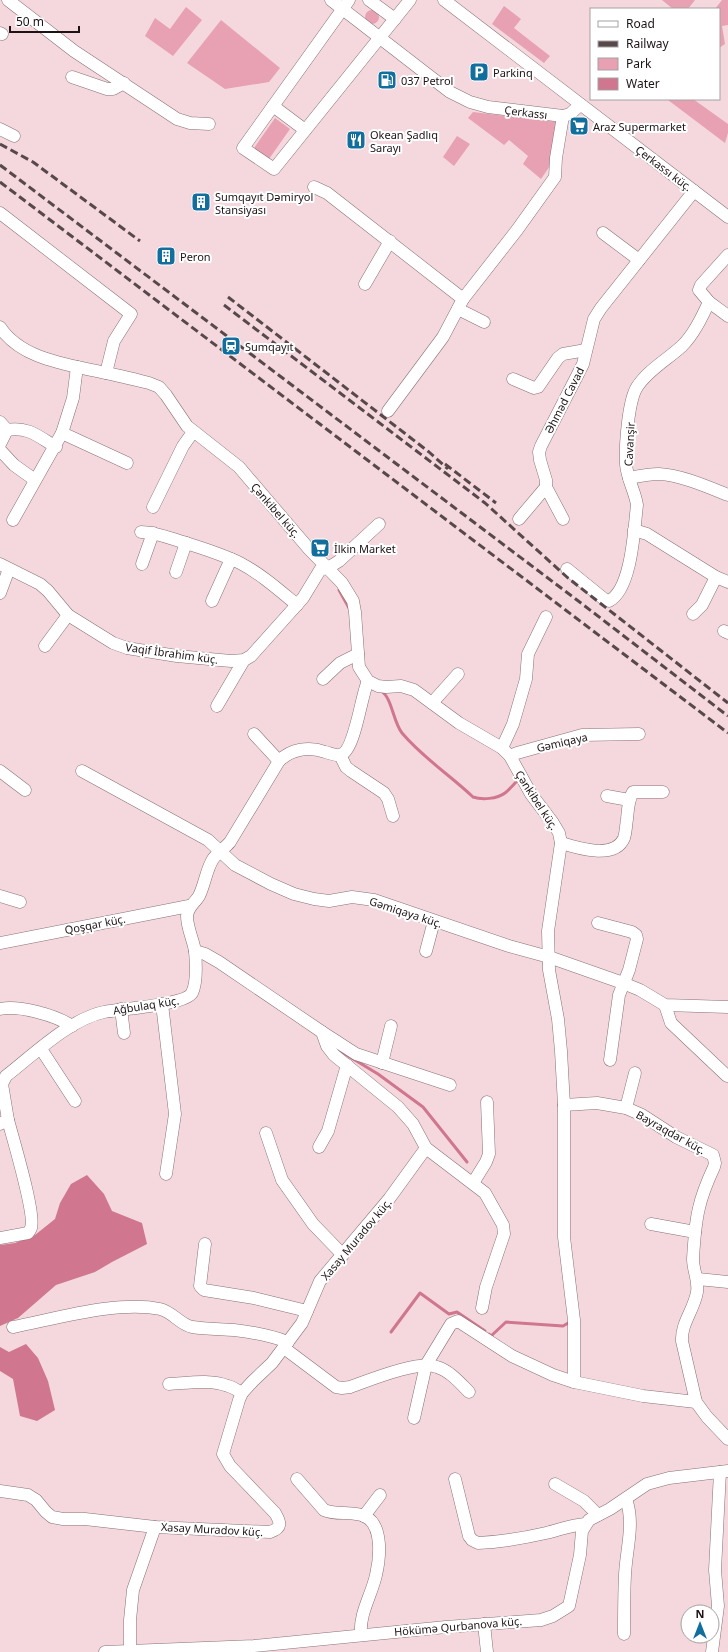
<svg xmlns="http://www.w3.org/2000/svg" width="728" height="1652" viewBox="0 0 728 1652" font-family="'Noto Sans',sans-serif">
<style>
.green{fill:#e8a1b2}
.water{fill:#d0768e}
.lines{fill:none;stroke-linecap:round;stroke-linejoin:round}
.stream{stroke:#d0768e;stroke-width:3}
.minor-casing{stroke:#897176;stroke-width:13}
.minor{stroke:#fff;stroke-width:12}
.rail{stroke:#57484b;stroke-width:3;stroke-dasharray:8 4;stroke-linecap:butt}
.labels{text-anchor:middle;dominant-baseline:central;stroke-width:4;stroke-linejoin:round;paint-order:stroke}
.poi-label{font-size:11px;fill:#1d1315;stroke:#fff;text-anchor:start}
.street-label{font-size:11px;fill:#1d1315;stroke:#fff}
</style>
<rect width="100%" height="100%" fill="#f4d8de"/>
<g class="green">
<path d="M662,0H695L688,9H673Z"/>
<path d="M722,0H728V25L722,26L725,44L719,48V9H715Z"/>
<path d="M504,6L521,19L514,28L550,56L544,63L492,24Z"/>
<path d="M186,7L202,20L173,56L145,36L155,18L170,29Z"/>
<circle cx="372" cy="17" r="7"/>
<path d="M221,20L280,68L269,82L225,89L187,63Z"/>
<path d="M670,99H693L728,124V133L725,143L668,100Z"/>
<path d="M473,112L557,122L552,163L541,179L523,164L528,156L509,140L504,145L468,118Z"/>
<path d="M275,118L290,129L269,159L254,148Z"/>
<path d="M457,136L470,144L454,166L443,157Z"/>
</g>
<g class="water">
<path d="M87,1175L104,1194L112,1211L142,1223L147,1244L112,1262L95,1272L56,1285L18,1318L0,1326V1245L15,1243L35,1235L55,1219L60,1203L71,1184Z"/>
<path d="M26,1344L38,1358L48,1381L55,1410L37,1421L20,1416L13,1379L0,1371V1347L9,1352Z"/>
</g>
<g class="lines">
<g class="stream">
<path d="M339,590L349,608"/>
<path d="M381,691C392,697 393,722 402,733C423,758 450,775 473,797C482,800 497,799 505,793C509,790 513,785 517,781"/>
<path d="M340,1051L378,1074L423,1107L467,1162"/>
<path d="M391,1332L420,1293L449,1314L457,1312L485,1331"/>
<path d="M489,1334L491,1336L506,1322L563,1326L570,1322"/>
</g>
<g class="minor-casing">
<g id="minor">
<path d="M8,0L74,51L177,119L190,123L209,124"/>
<path d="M331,0L450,92L470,102L488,107L563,116L570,114L580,105"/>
<path d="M349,0L243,148L274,169L410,0"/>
<path d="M369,0L395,19"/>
<path d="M444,0L728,217"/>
<path d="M0,33L2,34"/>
<path d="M72,77L107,89H113L124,83"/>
<path d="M273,106L305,130"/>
<path d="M0,129L14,136"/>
<path d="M314,187L327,193L463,299L443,337L388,411"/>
<path d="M0,213L131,314L114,341L106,373"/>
<path d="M603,233L639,260"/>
<path d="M728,255L701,285L699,290L709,302L728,316"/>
<path d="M365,284L390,241"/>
<path d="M463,299L517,230L555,177L556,158L563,116"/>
<path d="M458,309L484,322"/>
<path d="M0,327C21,359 66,364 101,372C117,375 133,379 149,383L159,387L166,395L187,426L239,467L309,549L342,583L353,601L355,612L359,667L368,681L378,686L386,687L401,686L414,690L459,723L502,748L510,756L531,794L553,823L559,833L561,843L548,931L549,970L558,1019L561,1051L564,1105V1237L574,1320V1382"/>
<path d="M513,379L534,388L538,387L558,358L563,354L586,350"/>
<path d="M0,422L7,430L0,444"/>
<path d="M7,430C28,426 39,437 56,447"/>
<path d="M62,433L127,463"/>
<path d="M0,450L14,465L35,480"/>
<path d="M629,478C639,476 649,474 659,474C681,475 708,487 728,495"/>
<path d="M153,507L183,446L193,432"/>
<path d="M519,519L546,487"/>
<path d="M563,519L546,487V480L540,460L539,452L541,446L578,374L583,364L594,319L601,308L694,191"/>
<path d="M13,520L62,433L73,398L77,367"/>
<path d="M634,530L647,534L716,577L728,582"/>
<path d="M141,532C155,532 169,538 183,542C202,548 222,554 240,563C261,574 279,590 297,605"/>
<path d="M0,564L40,584L48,591L68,615L113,643L127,648L177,656L231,661L244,660L251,656L303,598L320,570L331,566L339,561L379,524"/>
<path d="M142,564L153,533"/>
<path d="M567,569L604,599L609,601C632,589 634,529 637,505C635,491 627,479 626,464C625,447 628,401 637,387C648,370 668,359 682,346C694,334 702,317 709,302"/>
<path d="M176,572L186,543"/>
<path d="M0,593L9,569"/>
<path d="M212,601L231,559"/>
<path d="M693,614L702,605L716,577"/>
<path d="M724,631L728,633"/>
<path d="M45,646L68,615"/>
<path d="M323,679L340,663L358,654"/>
<path d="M432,703L458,674"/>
<path d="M217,706L244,660"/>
<path d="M254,734L279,761"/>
<path d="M502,748L513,724L526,679L528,654L546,617"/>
<path d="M340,755L346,767L351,771L384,793L388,799L393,816"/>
<path d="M510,756L517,753L582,735L639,734"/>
<path d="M0,771L25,790"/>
<path d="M82,771L208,840L235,865L271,884L294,894L314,899L329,901L352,897L374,900L509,946L549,957L623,983L640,990L665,1005L728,1007"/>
<path d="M607,796L629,800"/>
<path d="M561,843C577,848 615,860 624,838C626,832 626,825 627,819C628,810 628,800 633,792H663"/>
<path d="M0,896L20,902"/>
<path d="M598,923L632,932L636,935L637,939L629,970L619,995L610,1060"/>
<path d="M0,943L189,906"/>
<path d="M426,951L434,921"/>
<path d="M162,1004L175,1114L166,1174"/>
<path d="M665,1005L671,1023L727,1076"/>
<path d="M0,1009C19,1005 55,1015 72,1026"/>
<path d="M121,1009L124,1033"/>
<path d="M322,1032L356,1054L450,1085"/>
<path d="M41,1049L75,1101"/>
<path d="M382,1063L391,1026"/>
<path d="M564,1105L597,1103L626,1108L642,1115L676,1137L713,1155L715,1163L714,1167C708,1180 702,1194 699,1208C695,1224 694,1242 693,1259C693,1271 699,1280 697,1292C694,1310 681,1323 682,1341L696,1402L707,1417L728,1439"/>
<path d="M626,1108L635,1073"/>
<path d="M0,1124L8,1120L2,1084L6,1076C33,1055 70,1019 104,1012C120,1009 185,1005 192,993C197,983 196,962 195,951C193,939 187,928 187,916C188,906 195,903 199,896C205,884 206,870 213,859C218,852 225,848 230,842L279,761C291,749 309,746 325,752C330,753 335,756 340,755C355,752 361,695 368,681"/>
<path d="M266,1133L282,1180L313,1224L343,1255"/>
<path d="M319,1147L328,1131L347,1065"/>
<path d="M426,1148L485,1193L503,1225L504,1234L486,1287L482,1308"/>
<path d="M473,1183L486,1162L489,1154L487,1102"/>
<path d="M651,1224L695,1232"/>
<path d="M0,1238L28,1233C29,1232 30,1230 31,1228C36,1215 13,1139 8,1120"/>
<path d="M205,1244L200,1286L204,1290L254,1298L307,1311"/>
<path d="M698,1279L728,1282"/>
<path d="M13,1327C55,1319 118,1300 160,1309C173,1312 179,1324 192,1327C206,1329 221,1329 234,1330C252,1332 272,1336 288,1342"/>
<path d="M284,1348L336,1387L342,1388L350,1387C370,1380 418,1360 437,1367C450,1371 460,1383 469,1392"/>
<path d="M426,1365L451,1324L458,1321L512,1356L553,1375L574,1382L643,1396L696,1402"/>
<path d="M169,1384C188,1383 210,1379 228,1386C233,1387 238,1391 242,1393"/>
<path d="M414,1418L426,1365"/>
<path d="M297,1479L324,1510C337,1516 353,1510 366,1517C383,1526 380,1558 376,1575C372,1594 359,1614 361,1634"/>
<path d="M455,1479L469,1536L472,1540L478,1543C500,1542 524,1538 546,1533C559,1530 571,1525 585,1524"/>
<path d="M555,1484L584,1501L598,1515"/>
<path d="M0,1491L28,1495L36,1500L46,1512L52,1517L63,1519H85L155,1527L270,1532C282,1528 281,1523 275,1513L230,1466L223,1454L239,1400L242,1393L253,1381L272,1363L302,1323L320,1281L389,1199L426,1148L413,1124L398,1107L334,1055L327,1046L322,1032L219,962L205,954L195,951"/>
<path d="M364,1516L380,1495"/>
<path d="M484,1624L487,1652"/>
<path d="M624,1634C624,1615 624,1595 625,1575C626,1550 635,1524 626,1499"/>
<path d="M130,1650V1620L133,1590L155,1527"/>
<path d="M105,1652L254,1646L446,1627L541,1620L553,1616L569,1606L580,1555L582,1531L589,1520L610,1509L647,1484L669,1478L728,1471"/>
<path d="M712,1652L718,1606L715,1570L720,1472"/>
</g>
</g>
<use href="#minor" class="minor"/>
<g class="rail">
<path d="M0,144L33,162L140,241"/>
<path d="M0,165L577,600L728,716"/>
<path d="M0,182L728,733"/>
<path d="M228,297L429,452L448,469"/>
<path d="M224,305L485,503L568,578L728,703"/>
<path d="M445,464L496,503"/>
</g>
</g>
<defs>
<g id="parking-square" transform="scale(1)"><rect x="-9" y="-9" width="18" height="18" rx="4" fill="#126e9d" stroke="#fff"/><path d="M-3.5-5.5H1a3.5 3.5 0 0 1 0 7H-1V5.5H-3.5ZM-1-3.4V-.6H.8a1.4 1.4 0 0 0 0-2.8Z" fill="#fff"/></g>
<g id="fuel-square" transform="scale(1)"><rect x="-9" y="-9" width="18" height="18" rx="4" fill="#126e9d" stroke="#fff"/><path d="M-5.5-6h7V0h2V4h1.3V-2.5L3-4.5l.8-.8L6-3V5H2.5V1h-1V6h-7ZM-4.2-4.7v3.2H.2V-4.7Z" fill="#fff"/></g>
<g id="supermarket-square" transform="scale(1)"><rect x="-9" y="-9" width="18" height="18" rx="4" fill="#126e9d" stroke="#fff"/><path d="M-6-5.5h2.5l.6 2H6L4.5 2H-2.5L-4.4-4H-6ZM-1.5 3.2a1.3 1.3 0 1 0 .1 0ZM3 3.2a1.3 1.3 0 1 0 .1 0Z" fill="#fff"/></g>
<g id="restaurant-square" transform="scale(1)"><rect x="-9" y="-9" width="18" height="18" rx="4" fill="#126e9d" stroke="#fff"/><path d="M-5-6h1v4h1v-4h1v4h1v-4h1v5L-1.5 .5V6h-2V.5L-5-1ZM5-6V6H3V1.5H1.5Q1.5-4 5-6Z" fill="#fff"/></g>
<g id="building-square" transform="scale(1)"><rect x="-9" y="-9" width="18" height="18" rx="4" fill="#126e9d" stroke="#fff"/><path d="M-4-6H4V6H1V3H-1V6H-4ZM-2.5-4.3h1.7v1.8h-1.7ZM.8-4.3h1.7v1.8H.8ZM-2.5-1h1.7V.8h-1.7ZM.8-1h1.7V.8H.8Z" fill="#fff"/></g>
<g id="station-square" transform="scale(1)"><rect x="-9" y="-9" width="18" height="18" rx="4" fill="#126e9d" stroke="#fff"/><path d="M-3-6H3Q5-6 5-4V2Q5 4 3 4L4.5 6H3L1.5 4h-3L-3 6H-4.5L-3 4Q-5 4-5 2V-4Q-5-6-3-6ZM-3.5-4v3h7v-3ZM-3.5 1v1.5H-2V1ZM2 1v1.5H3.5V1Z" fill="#fff"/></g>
</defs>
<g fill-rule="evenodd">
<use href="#parking-square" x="479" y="72"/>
<use href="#fuel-square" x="387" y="80"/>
<use href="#supermarket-square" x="579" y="126"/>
<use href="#restaurant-square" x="356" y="140"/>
<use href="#building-square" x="201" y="202"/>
<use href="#building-square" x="166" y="256"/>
<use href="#station-square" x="231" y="346"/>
<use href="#supermarket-square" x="320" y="548"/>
</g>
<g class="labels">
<g class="poi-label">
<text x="493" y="72">Parkinq</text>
<text x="401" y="80">037 Petrol</text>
<text x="593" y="126">Araz Supermarket</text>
<text x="370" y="134">Okean Şadlıq<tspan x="370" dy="13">Sarayı</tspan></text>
<text x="215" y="196">Sumqayıt Dəmiryol<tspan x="215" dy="13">Stansiyası</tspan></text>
<text x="180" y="256">Peron</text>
<text x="245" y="346">Sumqayıt</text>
<text x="334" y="548">İlkin Market</text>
</g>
<g class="street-label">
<text transform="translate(526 112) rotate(7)">Çerkassı</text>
<text transform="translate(664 168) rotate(37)">Çerkassı küç.</text>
<text transform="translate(564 400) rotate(-63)">Əhməd Cavad</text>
<text transform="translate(629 444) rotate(-87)">Cavanşir</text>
<text transform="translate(276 510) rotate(49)">Çənkibel küç.</text>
<text transform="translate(172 653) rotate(8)">Vaqif İbrahim küç.</text>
<text transform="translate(562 742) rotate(-13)">Gəmiqaya</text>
<text transform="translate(537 800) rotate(57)">Çənkibel küç.</text>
<text transform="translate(406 912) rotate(18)">Gəmiqaya küç.</text>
<text transform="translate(95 924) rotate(-11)">Qoşqar küç.</text>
<text transform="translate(146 1005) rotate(-9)">Ağbulaq küç.</text>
<text transform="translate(671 1132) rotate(29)">Bayraqdar küç.</text>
<text transform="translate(356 1239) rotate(-50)">Xasay Muradov küç.</text>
<text transform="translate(212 1529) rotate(3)">Xasay Muradov küç.</text>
<text transform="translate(458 1626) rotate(-5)">Hökümə Qurbanova küç.</text>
</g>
</g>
<rect x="590" y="8" width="130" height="92" fill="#ffffff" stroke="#a5a1a1"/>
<rect x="598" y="21" width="20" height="6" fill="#ffffff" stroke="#a5a1a1"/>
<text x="626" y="28" font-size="12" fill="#1d1315">Road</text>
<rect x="598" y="41" width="20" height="6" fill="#57484b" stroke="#a5a1a1"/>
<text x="626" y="48" font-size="12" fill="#1d1315">Railway</text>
<rect x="598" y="58" width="20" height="12" fill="#e8a1b2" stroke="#a5a1a1"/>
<text x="626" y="68" font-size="12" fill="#1d1315">Park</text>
<rect x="598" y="78" width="20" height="12" fill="#d0768e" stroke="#a5a1a1"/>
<text x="626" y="88" font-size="12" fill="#1d1315">Water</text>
<g transform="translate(700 1624)"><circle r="19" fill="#ffffff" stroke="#a5a1a1"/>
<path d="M0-3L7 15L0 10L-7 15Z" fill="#126e9d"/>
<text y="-6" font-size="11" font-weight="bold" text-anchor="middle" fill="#1d1315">N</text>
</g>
<path d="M10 26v6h69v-6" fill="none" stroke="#1d1315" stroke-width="2"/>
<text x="16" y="26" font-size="12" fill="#1d1315" stroke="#ffffff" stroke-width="3" paint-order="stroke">50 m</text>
</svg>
